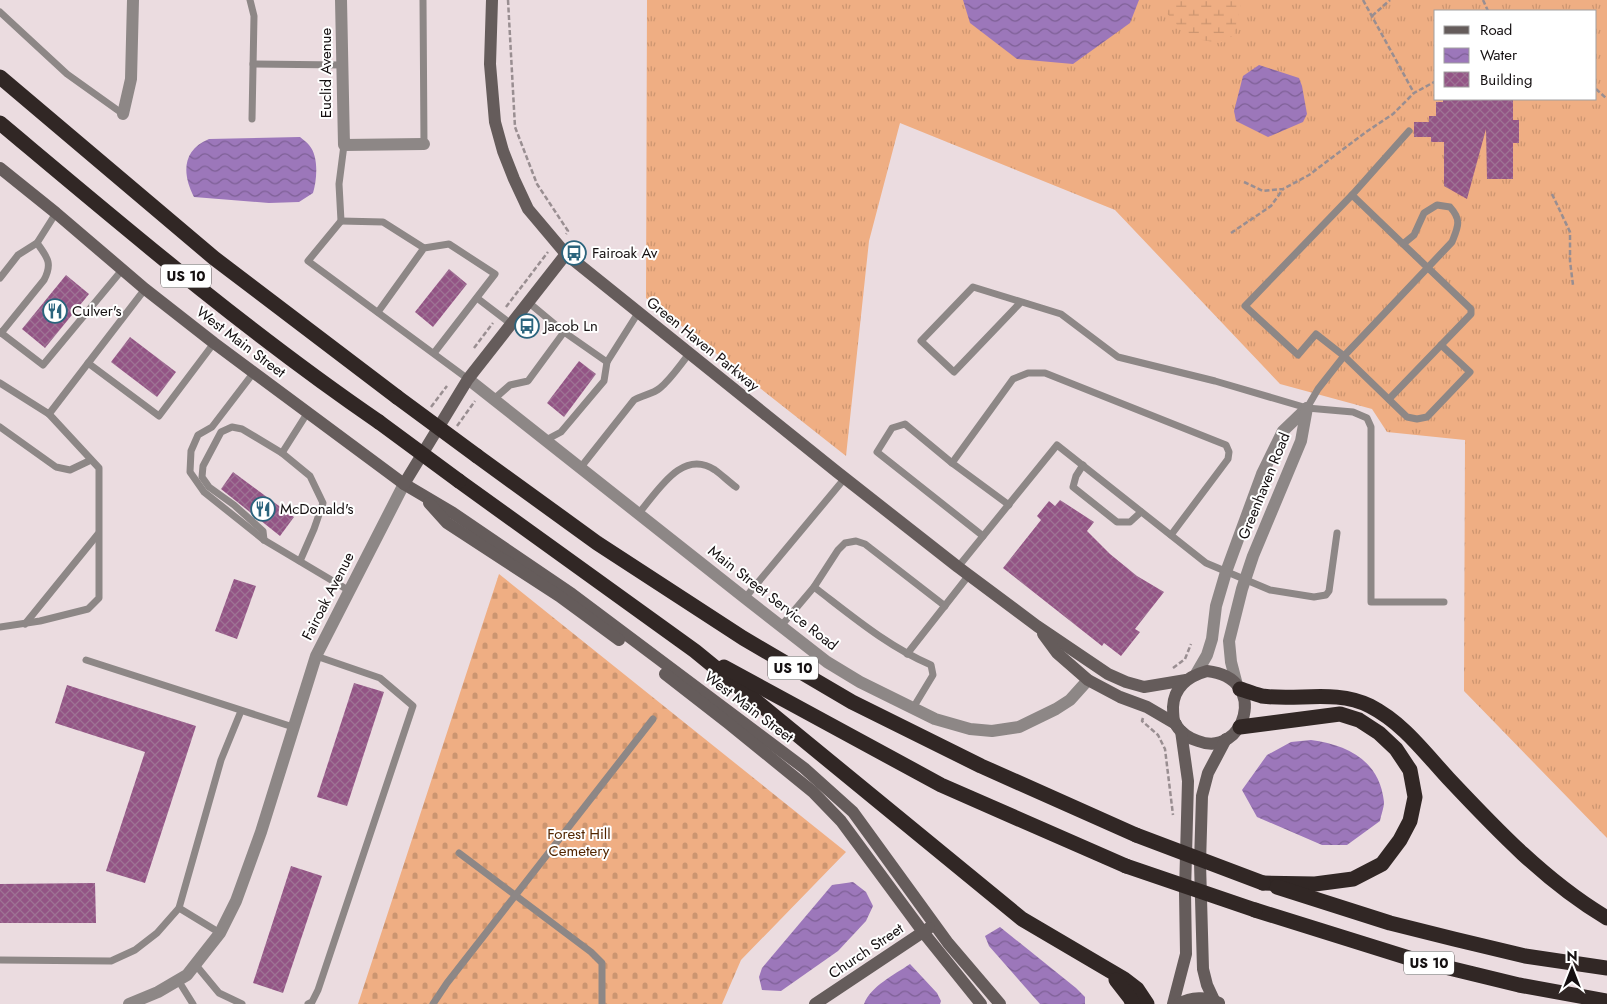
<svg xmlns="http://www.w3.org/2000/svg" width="1607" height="1004" viewBox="0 0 1607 1004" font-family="Jost,sans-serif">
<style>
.grass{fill:url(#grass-tufts);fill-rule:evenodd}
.wetland{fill:url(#wetland-marsh)}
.cemetery{fill:url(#cemetery-stones)}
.water{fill:url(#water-waves)}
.building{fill:url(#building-cross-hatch)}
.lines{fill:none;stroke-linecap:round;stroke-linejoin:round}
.path{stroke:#998e91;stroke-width:2.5;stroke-dasharray:5 2.5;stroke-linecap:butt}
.lane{stroke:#8d8786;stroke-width:7}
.street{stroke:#8d8786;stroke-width:12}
.secondary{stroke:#655c5b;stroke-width:12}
.highway{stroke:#312725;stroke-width:15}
.highway-bridge{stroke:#312725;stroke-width:15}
.labels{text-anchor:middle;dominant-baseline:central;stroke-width:4;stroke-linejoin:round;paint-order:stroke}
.shield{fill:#fff;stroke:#5b5858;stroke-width:1}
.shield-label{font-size:14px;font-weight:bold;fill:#151011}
.street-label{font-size:15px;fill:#151011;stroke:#fff}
.poi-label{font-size:15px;fill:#151011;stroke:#fff;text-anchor:start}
.park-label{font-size:15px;fill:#532600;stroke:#fff}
</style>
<defs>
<pattern id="grass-tufts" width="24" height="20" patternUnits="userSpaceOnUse" patternTransform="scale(1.25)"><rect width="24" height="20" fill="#efae83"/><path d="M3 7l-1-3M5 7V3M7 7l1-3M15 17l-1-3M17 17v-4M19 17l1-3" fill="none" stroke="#cc9570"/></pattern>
<pattern id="wetland-marsh" width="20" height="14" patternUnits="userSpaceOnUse" patternTransform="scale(1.25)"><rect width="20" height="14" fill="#efae83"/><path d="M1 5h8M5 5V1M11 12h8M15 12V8" fill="none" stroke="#cc9570"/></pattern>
<pattern id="cemetery-stones" width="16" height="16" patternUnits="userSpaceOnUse" patternTransform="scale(1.25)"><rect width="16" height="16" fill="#efae83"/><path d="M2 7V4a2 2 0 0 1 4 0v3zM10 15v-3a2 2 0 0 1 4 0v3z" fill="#cc9570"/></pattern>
<pattern id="water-waves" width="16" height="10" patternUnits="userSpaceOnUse" patternTransform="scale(1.25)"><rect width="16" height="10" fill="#9c77ba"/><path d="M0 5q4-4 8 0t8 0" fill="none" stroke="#7e6096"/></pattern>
<pattern id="building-cross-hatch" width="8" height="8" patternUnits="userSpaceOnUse" patternTransform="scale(1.25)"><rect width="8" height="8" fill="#935485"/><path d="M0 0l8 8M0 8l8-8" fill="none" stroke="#9e7294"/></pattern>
</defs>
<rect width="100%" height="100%" fill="#ebdce0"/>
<path class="grass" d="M647,0H1607V838L1464,691L1465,440L1387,432L1372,409L1280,384L1115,210L900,123L869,241L846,456L646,298ZM1436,11H1596V99H1436Z"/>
<path class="wetland" d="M1165,0H1242L1234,35L1220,43L1202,40L1184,33L1165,11Z"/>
<path class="cemetery" d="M499,574L846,852L741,960L722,1004H358Z"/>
<g class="water">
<path d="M963,0H1139L1130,23L1073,64L1017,59L970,23Z"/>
<path d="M1259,65L1299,78L1302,86L1307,114L1303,122L1268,137L1236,121L1234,111L1243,76Z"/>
<path d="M300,137C303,140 307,142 309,145C319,156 317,180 313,193L299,202L269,203L194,197C182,174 182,150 209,139Z"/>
<path d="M1311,740C1348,745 1380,761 1384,802C1384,808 1381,815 1380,821L1347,845H1322L1257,817L1242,790L1267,755L1291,742Z"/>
<path d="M853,882L866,892L873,906L866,921L838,951L781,991L762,990L759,977L762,968L832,885Z"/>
<path d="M1000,927L1076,988L1085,997V1004H1040L989,946L985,936Z"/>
<path d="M910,964L937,993L941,1001L940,1004H864C871,986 894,975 910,964Z"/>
</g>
<g class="building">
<path d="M1443,99H1513V120H1519V143H1513V179H1487L1486,129L1467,199L1444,186V142H1431V137H1414V122H1429V116H1436V102H1443Z"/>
<path d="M449,269L467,284L433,327L415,312Z"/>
<path d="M66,275L89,294L45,348L22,329Z"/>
<path d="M130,337L176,372L157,397L111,362Z"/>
<path d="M579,361L596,374L564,417L547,403Z"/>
<path d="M233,472L294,517L280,536L221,489Z"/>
<path d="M1060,500L1094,522L1087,531L1110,554L1137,576L1164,592L1135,629L1140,632L1121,656L1104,643L1102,646L1003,568L1041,520L1037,516L1049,501L1055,506Z"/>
<path d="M234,579L256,586L237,639L215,631Z"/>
<path d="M354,683L384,692L347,806L317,797Z"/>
<path d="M67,685L196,726L145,883L106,871L145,752L55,723Z"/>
<path d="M291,866L322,876L283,993L253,983Z"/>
<path d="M95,883L96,923H0V884Z"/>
</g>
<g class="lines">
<g class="path">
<path d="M508,0L515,127L537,184L568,231L566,234"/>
<path d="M1363,0L1414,93"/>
<path d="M1483,0L1488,11"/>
<path d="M1372,16L1390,0"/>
<path d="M1596,89L1607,99"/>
<path d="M1244,182L1263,191L1283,189L1309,175L1366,132L1393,114L1414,93L1436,81"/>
<path d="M1552,194L1570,232V261L1573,285"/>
<path d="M1231,233L1271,206L1283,189"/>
<path d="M506,307L548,252"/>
<path d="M474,348L493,323"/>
<path d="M431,407L447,386"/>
<path d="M457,426L475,401"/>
<path d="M1173,668L1185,659L1191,644"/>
<path d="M1143,718L1142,721L1158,735L1165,749L1173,815"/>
</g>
<g class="lane">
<path d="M250,0L254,16L252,119"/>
<path d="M423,0L424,144"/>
<path d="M0,12L67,74L123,114"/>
<path d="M253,64L342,65"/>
<path d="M344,145L339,184L341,221L308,261L468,379"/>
<path d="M1352,195L1245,306L1298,355L1316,334L1344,356L1407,417L1417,419L1427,417L1470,372L1441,345"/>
<path d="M341,221L383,222L424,248"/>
<path d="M0,278L18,255L37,243L56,213"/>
<path d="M477,298L511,324"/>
<path d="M528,302L564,332L607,362"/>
<path d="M1021,302L954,372L921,341L973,287L1061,314L1118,357L1215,381L1307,408L1353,412L1367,418L1371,427V602H1444"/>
<path d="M378,312L424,248L449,244L495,274L434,353"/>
<path d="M0,332L43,365L122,270"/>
<path d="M1,333L44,280C53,263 47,257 37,243"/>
<path d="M88,363L159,416L214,343"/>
<path d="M254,372L212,427L198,435L191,451L190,472L204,492L264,540L348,590"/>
<path d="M0,383L49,414L145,289"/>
<path d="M494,399L510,385L528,381L564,332"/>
<path d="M1389,399L1471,314V309L1403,244"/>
<path d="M1307,408L1318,389L1344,356L1452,242C1458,227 1462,220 1450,207L1437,205L1424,213L1414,235L1403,244L1352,195L1409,131"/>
<path d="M0,427L56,467L70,470L91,460"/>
<path d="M546,440L561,432L604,381L607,362L638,313"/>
<path d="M282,453L308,412"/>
<path d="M952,463L905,424L892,428L877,452L983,536"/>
<path d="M1083,465L1076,476L1073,487L1117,522H1130L1141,512"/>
<path d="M581,467L634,400C643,395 653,394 660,388C671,379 680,365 689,354"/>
<path d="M1009,505L952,463L1013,379L1028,373H1045L1226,445L1229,452L1228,459L1171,535"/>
<path d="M639,513C658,491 682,448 715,470C722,475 729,482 736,487"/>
<path d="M264,540L263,531L234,505L209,487L202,477L203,466L221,432L232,427L242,429L282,453L310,476L323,503L314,529L300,561"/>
<path d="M958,567L1057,445L1206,563L1270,590L1314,597L1326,595L1329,591L1337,533"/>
<path d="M814,587C852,616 887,646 931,665L933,675L913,708"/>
<path d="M745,598L845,478"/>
<path d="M25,624L98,534"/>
<path d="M781,626L814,587L838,550L845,543L856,541L865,544L945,606"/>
<path d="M0,627L40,621L88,609L99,598V468L49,414"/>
<path d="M907,654L969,575"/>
<path d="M86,660L293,727"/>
<path d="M459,853L591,952L602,963V1004"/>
<path d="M179,908L220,933"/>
<path d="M0,960L111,961L135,950L157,933L179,908L221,760L241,711"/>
<path d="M195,964L219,993L242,1004"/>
<path d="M178,980L193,1004"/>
<path d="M308,1004L312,1002L318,990L413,706L380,678L316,656"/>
<path d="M433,1004L447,983L653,719"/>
</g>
<g class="street">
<path d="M341,0L344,145L424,144"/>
<path d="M123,114L131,79L133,0"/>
<path d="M468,379L745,598L827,662L860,682L935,719L970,729L992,731L1019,727L1056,709L1070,700L1088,680"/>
<path d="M1196,674L1207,655L1212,639L1216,606L1226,572L1262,474L1283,431L1307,408"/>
<path d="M1237,685L1231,662L1229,641L1242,589L1253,556L1301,441L1307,408"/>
<path d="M129,1004L158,992L187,975L220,933L236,901L261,832L316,656L404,484"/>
</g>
<g class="secondary">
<path d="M492,0L490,64L495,122L503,151L514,179L528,209L566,254L837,472L958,567L1037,626L1108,674L1126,682L1144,687L1186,680"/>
<path d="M0,168L56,213L145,289L214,343L404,484L453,513L572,594L804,768L853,812L948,943L1000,1004"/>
<path d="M404,484L468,379L566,254"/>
<path d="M429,503L447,523L559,596L619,640"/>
<path d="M1043,634L1057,653L1088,680L1120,697L1147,707L1176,724"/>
<path d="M1207,671C1271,678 1244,759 1198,741C1190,739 1181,733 1176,725C1173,721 1173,712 1173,707C1174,686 1189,676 1207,671Z"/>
<path d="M665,674L728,723L813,792L841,821L923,932L981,1004"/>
<path d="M1214,1000L1207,985L1203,969L1200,863L1202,796L1208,773L1226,739"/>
<path d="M815,1004L929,928"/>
<path d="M1173,1004L1186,954L1185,892L1188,781L1181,731"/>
<path d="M1179,1004C1191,997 1207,996 1219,1003"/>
</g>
<g class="highway">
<path d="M0,77L214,258L397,397"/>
<path d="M0,123C123,226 246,331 379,422"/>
<path d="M477,456L597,543L743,638L852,702L981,766L1136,835"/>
<path d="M459,481L695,651L1022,919L1124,979L1137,989L1147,1004"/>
<path d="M724,667L941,785L1126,866"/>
<path d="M1240,689C1247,691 1255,694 1262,696C1298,701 1336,689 1370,706C1403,723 1424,752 1448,778C1496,829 1546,882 1607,918"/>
<path d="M1240,727L1340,714L1359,720L1379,733L1396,749L1410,770L1415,797L1410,821L1400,840L1382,864L1353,879L1315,884L1263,883"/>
<path d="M1277,887L1390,923L1454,939L1525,956L1607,968"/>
<path d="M1255,910L1412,959L1519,985L1607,1001"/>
<path d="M1116,980L1130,998L1133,1004"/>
</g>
<g class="highway-bridge">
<path d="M397,397L477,456"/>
<path d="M379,422L459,481"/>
<path d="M1136,835L1263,883"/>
<path d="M1126,866L1255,910"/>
</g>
</g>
<defs>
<g id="bus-ring" transform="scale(1.25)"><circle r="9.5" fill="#fff" stroke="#2b647d" stroke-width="1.5"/><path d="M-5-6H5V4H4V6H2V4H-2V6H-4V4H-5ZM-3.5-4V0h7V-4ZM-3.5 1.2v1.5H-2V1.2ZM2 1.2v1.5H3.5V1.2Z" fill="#2b647d"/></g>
<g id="restaurant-ring" transform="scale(1.25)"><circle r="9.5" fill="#fff" stroke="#2b647d" stroke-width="1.5"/><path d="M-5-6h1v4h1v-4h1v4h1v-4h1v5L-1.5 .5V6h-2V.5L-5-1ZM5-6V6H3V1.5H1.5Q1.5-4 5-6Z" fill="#2b647d"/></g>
</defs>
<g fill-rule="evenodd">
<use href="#bus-ring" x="574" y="253"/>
<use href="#restaurant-ring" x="55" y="311"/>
<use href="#bus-ring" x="527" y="326"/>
<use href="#restaurant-ring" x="263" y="509"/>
</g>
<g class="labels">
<g class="shield">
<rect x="161" y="264.5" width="50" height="23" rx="4"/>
<rect x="768" y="656.5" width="50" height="23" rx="4"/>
<rect x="1404" y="951.5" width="50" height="23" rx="4"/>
</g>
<g class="shield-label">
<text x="186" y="276">US 10</text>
<text x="793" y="668">US 10</text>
<text x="1429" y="963">US 10</text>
</g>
<g class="street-label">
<text transform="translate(326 73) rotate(-90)">Euclid Avenue</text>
<text transform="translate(241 342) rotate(37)">West Main Street</text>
<text transform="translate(703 344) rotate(39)">Green Haven Parkway</text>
<text transform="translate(1264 486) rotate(-68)">Greenhaven Road</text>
<text transform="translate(328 596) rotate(-63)">Fairoak Avenue</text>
<text transform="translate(773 598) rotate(38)">Main Street Service Road</text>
<text transform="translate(749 707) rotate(37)">West Main Street</text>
<text transform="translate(866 951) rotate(-34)">Church Street</text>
</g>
<g class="poi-label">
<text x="592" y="253">Fairoak Av</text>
<text x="72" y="311">Culver's</text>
<text x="544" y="326">Jacob Ln</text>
<text x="280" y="509">McDonald's</text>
</g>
<g class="park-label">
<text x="579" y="834">Forest Hill<tspan x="579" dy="17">Cemetery</tspan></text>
</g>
</g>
<rect x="1434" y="10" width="162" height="90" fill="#ffffff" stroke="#a19fa0"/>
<rect x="1444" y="26" width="25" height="8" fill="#655c5b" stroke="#a19fa0"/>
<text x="1480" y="35" font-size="15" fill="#151011">Road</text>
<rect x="1444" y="48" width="25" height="15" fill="url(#water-waves)" stroke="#a19fa0"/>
<text x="1480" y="60" font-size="15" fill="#151011">Water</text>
<rect x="1444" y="72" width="25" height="15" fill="url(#building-cross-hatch)" stroke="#a19fa0"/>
<text x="1480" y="85" font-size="15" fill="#151011">Building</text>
<g transform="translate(1572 969)" stroke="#ffffff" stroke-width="4" paint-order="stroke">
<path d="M0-4L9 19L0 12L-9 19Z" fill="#151011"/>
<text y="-8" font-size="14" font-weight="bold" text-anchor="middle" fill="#151011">N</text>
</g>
</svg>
